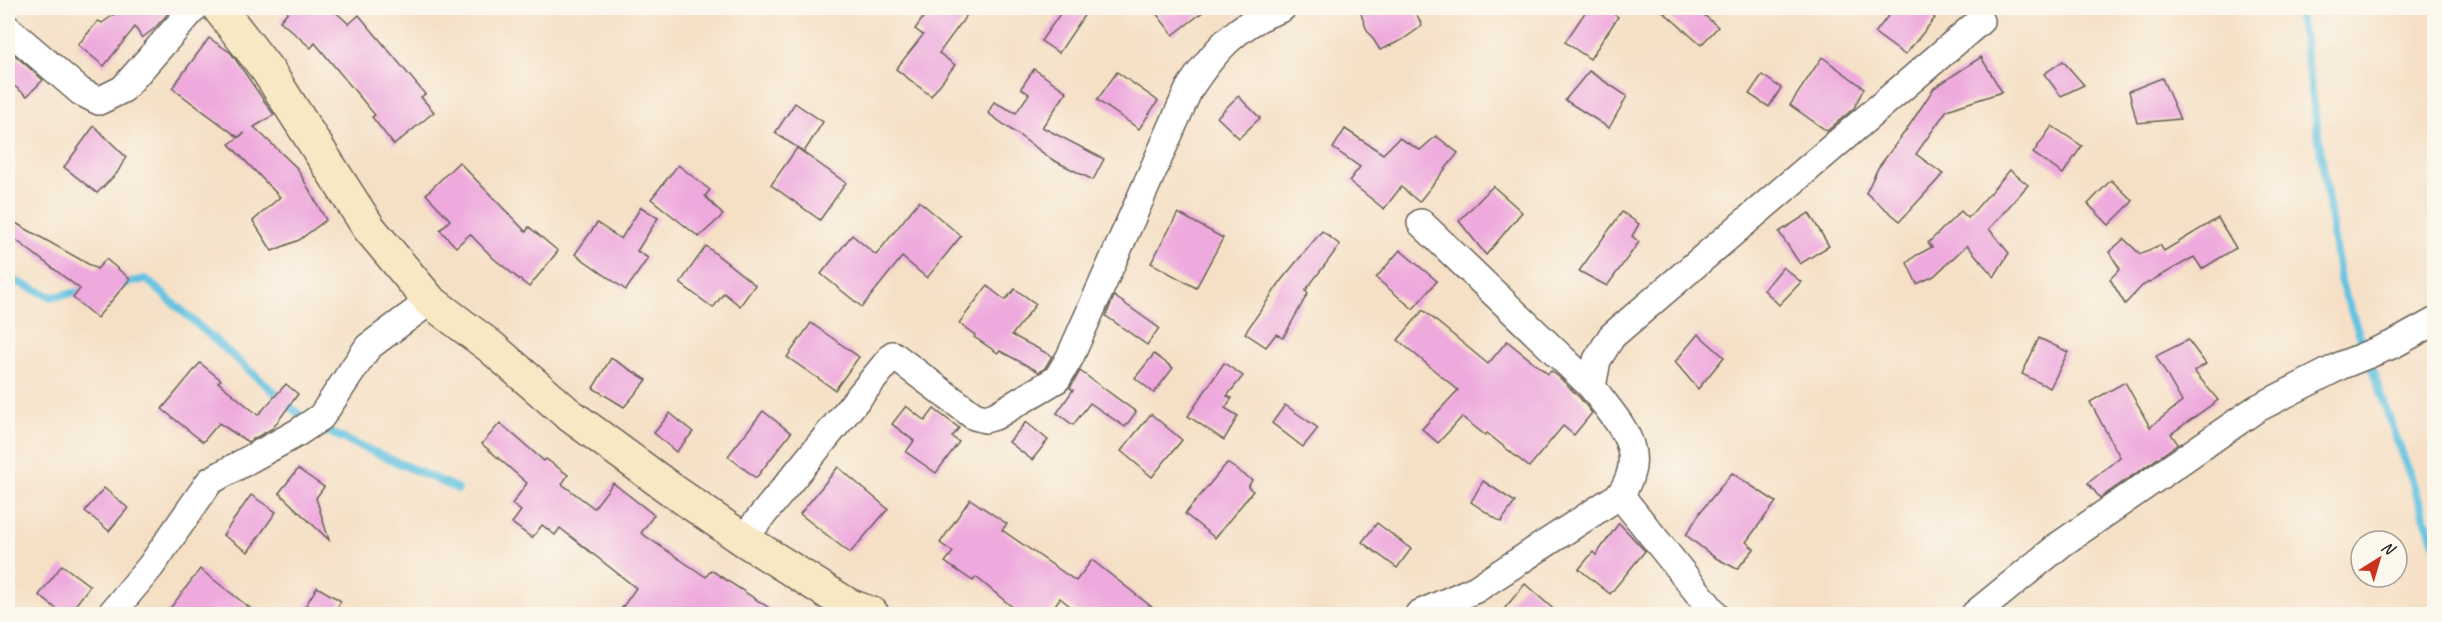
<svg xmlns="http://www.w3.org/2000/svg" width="2442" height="622" viewBox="0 0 2442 622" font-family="Caveat,sans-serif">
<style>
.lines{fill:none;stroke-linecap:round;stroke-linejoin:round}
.stream{stroke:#63c2e1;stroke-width:8}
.building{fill:#eea9dd}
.minor-casing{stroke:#686158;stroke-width:30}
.secondary-casing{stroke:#686158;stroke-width:36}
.minor{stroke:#fff;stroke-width:27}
.secondary{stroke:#f8e8c3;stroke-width:33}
</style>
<rect width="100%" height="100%" fill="#fbf7ec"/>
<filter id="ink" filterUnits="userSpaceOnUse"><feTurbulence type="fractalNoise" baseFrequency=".0167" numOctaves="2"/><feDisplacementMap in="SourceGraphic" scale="12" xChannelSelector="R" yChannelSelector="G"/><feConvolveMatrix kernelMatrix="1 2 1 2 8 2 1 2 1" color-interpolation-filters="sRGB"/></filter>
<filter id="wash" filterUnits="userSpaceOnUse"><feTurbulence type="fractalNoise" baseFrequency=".008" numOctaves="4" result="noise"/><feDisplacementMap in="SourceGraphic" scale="24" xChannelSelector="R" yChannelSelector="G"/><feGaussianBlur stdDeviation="1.35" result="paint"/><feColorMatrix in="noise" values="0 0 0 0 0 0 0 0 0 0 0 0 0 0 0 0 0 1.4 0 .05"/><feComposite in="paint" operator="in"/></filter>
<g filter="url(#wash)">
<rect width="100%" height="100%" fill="#f5e0c6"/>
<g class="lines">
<g class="stream">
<path d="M2297,8L2304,40L2340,280L2434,543"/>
<path d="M8,278L52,297L86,291"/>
<path d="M116,285L146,279L310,424L458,489"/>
</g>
</g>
<g id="blocks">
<g class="building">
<path d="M121,8H173L154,29L142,38L135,27L104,66L78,45L98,21L102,23L122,9Z"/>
<path d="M291,8H331L349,24L359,15L425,94L421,97L434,112L394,145L372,117L375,115L315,43L311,48L280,21Z"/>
<path d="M930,8H972L939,53L955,65L931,96L896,69L923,35L915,29Z"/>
<path d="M1064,8H1089L1059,53L1041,41Z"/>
<path d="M1152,8H1208L1173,35Z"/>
<path d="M1359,8H1414L1422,26L1402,40L1380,50L1366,28Z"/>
<path d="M1588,8H1605L1618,17L1590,59L1565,42Z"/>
<path d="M1659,8H1696L1718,27L1701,45Z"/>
<path d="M1894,8H1924L1935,18L1905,55L1875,33Z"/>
<path d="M209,38L231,53L274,115L254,127L297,168L326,220L299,240L272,251L253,221L280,197L229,144L245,133L238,137L172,88Z"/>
<path d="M8,49L43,80L27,96L8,81Z"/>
<path d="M1822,57L1864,88L1854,108L1827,131L1790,105Z"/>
<path d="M1981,57L2002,92L1947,110L1916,154L1943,174L1900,221L1866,193L1878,168L1907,129L1934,88Z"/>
<path d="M2063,61L2084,85L2061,96L2044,74Z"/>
<path d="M1034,69L1067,92L1042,127L1104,159L1093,180L1053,160L988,113L994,102L1016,113L1029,94L1021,88Z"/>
<path d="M1589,71L1627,96L1609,128L1565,100Z"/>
<path d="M1117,72L1158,101L1139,129L1097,100Z"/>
<path d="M1762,75L1781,88L1769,107L1749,94Z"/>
<path d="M2162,78L2180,119L2137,123L2129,91Z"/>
<path d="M1238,96L1260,118L1239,138L1217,117Z"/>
<path d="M795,103L823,122L804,152L775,133Z"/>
<path d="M94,126L126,157L117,173L97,193L64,167Z"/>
<path d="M2052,126L2082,146L2063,174L2033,153Z"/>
<path d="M1345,129L1383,154L1399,138L1420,150L1436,136L1458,153L1419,202L1401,187L1384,209L1349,181L1360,167L1333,148Z"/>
<path d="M797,148L846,183L820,220L771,185Z"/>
<path d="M459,162L526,232L529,227L558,251L529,287L493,258L470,234L456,247L440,230L450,220L426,194Z"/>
<path d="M678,165L710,190L705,196L723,215L699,237L651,199Z"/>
<path d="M2010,170L2028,185L1989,229L2009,253L1994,277L1967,245L1934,276L1917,284L1907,263L1915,256L1932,247L1928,243L1961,211L1968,218Z"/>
<path d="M2111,180L2133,201L2109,225L2088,204Z"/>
<path d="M1493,186L1522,212L1486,255L1459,221Z"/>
<path d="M919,201L961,236L927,278L902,257L862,307L821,274L852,235L876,255Z"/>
<path d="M641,207L658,218L637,251L648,258L626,290L575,254L597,223L621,239Z"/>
<path d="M1622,212L1639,224L1632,236L1639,242L1607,286L1579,271Z"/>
<path d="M1178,213L1223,238L1196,288L1151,263Z"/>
<path d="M1809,213L1829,246L1800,264L1779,232Z"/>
<path d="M2218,218L2236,248L2202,269L2194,257L2142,286L2125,304L2110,279L2120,269L2109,252L2124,239L2140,254L2160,245L2164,251Z"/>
<path d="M12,221L97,269L106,259L130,279L97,318L73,298L80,289L8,234V228Z"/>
<path d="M1322,231L1340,245L1305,291L1308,293L1283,338L1276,334L1266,347L1245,333L1283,278Z"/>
<path d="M706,246L755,285L740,306L724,293L713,308L680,283Z"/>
<path d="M1400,250L1437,281L1413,309L1376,278Z"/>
<path d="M1783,267L1801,282L1779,305L1764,290Z"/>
<path d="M987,286L1005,300L1015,289L1036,304L1012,335L1052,356L1045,368L1039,372L1000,351L998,353L974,337L975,335L959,323Z"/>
<path d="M1114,296L1159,328L1147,345L1106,316Z"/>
<path d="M1423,310L1488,364L1507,341L1548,374L1551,371L1559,377L1580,398L1592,413L1574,435L1563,426L1529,467L1487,433L1485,435L1462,417L1438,443L1422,429L1458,390L1398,340Z"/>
<path d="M811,323L859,357L835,390L787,357Z"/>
<path d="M1698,334L1724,357L1698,389L1675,362Z"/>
<path d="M2039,338L2068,352L2050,388L2022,374Z"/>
<path d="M2188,340L2206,364L2194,371L2218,400L2171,434L2178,444L2100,498L2088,483L2120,457L2090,402L2125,382L2150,427L2182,402L2156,356Z"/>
<path d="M1154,354L1173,368L1154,393L1135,378Z"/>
<path d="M611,358L647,380L624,407L593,388Z"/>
<path d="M200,363L221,380L218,382L258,415L286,384L298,394L273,428L248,442L219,423L203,442L162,409Z"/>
<path d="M1224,363L1243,376L1227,396L1232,398L1225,408L1238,416L1224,440L1188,416Z"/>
<path d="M1080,371L1136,412L1125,427L1090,403L1073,425L1057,413L1073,390L1070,388Z"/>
<path d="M1285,405L1318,428L1303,447L1272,423Z"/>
<path d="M906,406L925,421L934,409L959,428L952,437L959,442L936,473L906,452L914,441L892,424Z"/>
<path d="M763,411L791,433L756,478L728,456Z"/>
<path d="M670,413L693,432L676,452L654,433Z"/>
<path d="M1151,414L1182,440L1152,477L1121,451Z"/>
<path d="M1026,422L1048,440L1032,460L1009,442Z"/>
<path d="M500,423L544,461L546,459L568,475L562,484L594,508L613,483L654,515L641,533L706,577L711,570L780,615H617L636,588L560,528L555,535L542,525L532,538L512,523L521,511L512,504L527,483L482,444Z"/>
<path d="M1227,463L1252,480L1248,487L1253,491L1215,538L1185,514Z"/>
<path d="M838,467L888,509L850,553L800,514Z"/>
<path d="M298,469L324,487L316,498L329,540L279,493Z"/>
<path d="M1732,473L1776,502L1746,542L1754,549L1737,569L1714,557L1686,535L1701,511Z"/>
<path d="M1483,481L1515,502L1501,522L1471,502Z"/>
<path d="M104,488L128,508L109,531L85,511Z"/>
<path d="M251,495L276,512L248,552L223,535Z"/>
<path d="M970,499L1007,524L1002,530L1076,581L1092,560L1162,615H1081L1060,598L1048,615H1022L976,577L973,581L945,562L953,552L940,543Z"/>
<path d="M1377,523L1411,549L1397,568L1362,542Z"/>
<path d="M1619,523L1645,551L1610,594L1579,569L1593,552L1596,555Z"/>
<path d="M62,565L90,586L68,615H64L39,595Z"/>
<path d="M200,569L259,615H165Z"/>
<path d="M1525,584L1560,615H1499Z"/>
<path d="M317,587L341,601L333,615H300Z"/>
</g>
</g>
</g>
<g filter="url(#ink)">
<use href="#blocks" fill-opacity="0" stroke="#686158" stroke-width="1.5"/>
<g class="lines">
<g class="minor-casing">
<g id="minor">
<path d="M8,29L81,92L99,101L123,89L194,8"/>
<path d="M1421,223L1592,387"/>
<path d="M1620,495L1715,614"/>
<path d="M743,539L893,355L974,416L985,419L995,416L1057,379L1070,357L1189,89C1214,51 1237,24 1282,8"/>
<path d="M111,614L151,566L210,481L297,433L321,417L368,347L430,301"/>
<path d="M1419,614L1476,589L1620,495C1651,451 1618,423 1592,387L1597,360L1612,336L1980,21"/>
<path d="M1975,614L2061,544L2256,409L2342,365L2394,344L2434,322"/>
</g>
</g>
<g class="secondary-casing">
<path id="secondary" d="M219,8L268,71L369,228L430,301L491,347L567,413L672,490L743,539L848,605L872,614"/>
</g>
<use href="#minor" class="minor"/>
<use href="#secondary" class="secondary"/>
</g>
</g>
<rect width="2442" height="622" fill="none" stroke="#fbf7ec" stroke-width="30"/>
<g transform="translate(2379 559) rotate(37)"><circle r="28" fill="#fbf7ec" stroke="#a29f99" stroke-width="1.5"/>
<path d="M0-4.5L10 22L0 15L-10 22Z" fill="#c8321e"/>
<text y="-9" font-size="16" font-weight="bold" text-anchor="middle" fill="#1c1c1c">N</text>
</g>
</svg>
